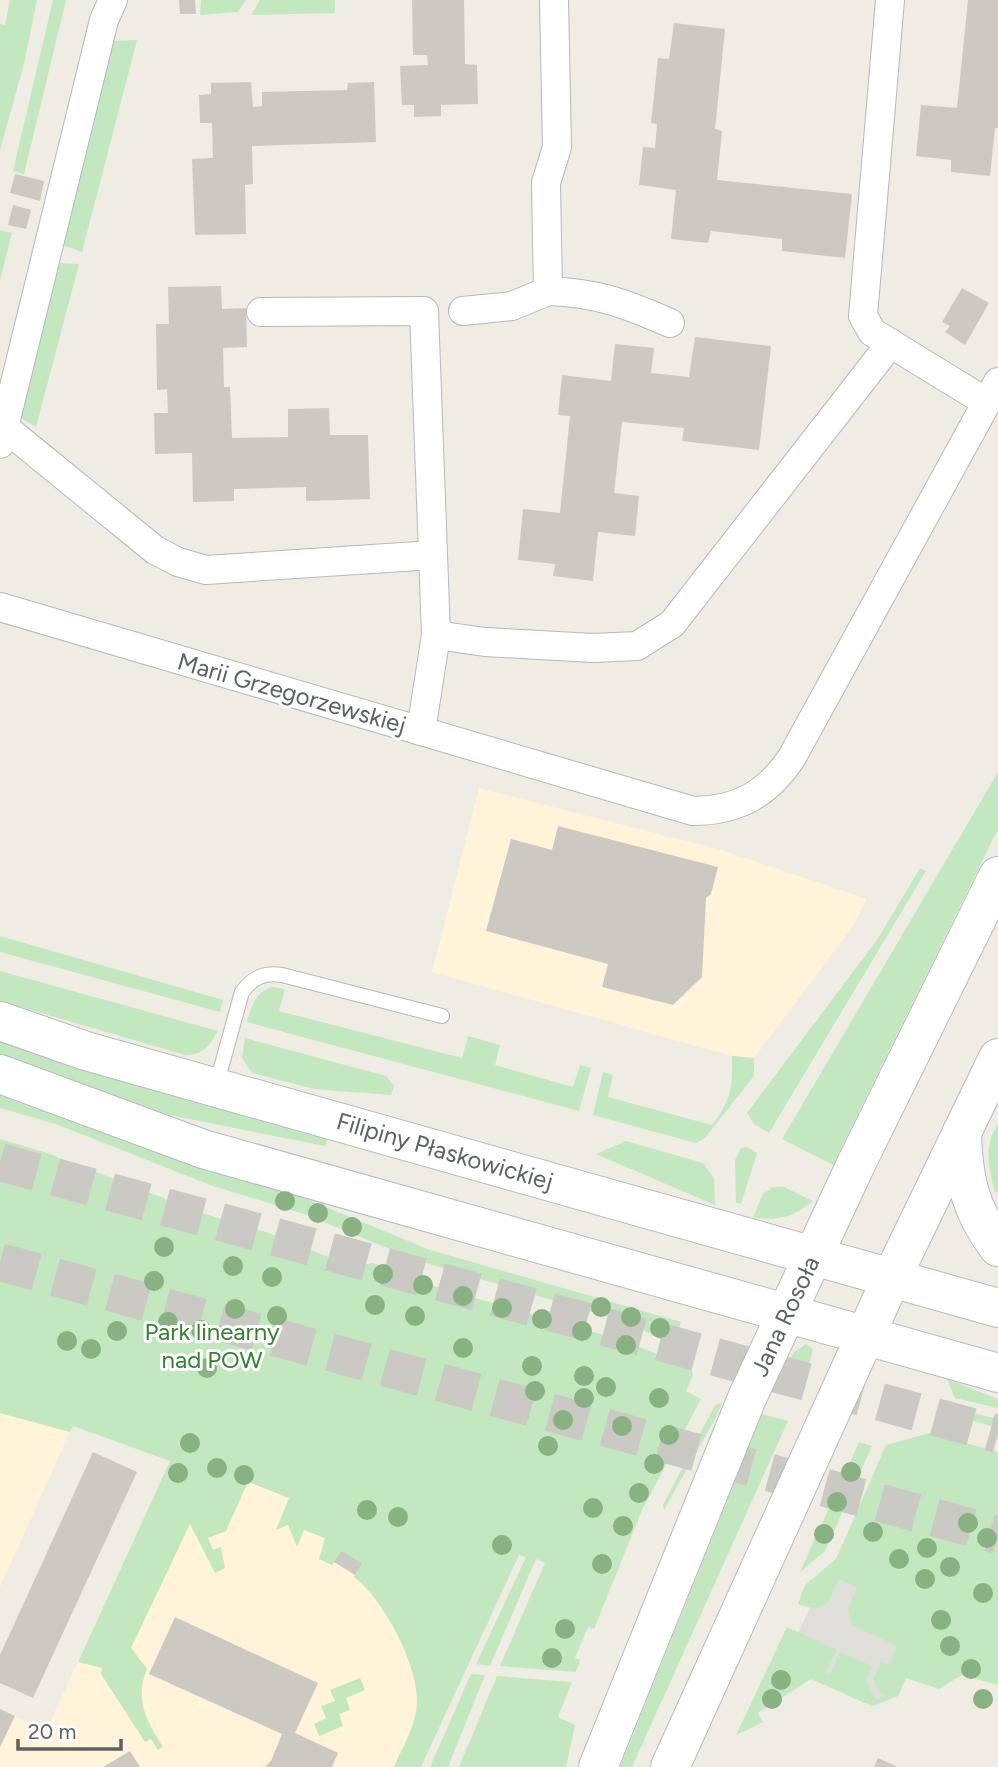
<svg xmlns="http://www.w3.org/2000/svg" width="998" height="1767" viewBox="0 0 998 1767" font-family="Figtree,sans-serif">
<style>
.commercial{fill:#fff3d9}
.industrial{fill:#e0ded9}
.green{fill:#c3e8bf}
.building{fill:#ccc9c3}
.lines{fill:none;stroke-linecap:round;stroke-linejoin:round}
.highway-tunnel{stroke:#cac9c4;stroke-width:38;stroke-dasharray:38 19;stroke-linecap:butt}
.lane-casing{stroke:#b5b8bc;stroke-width:16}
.street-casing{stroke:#b5b8bc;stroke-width:30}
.secondary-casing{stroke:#b6babf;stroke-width:40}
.lane{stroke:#fff;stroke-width:14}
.street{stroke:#fff;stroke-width:28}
.secondary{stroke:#fff;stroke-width:38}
.tree{fill:#88b281}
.labels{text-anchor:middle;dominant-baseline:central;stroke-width:6;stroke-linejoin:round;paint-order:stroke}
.street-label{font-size:24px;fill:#5c6165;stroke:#fff}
.park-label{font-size:24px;fill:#338230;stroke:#fff}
</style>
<rect width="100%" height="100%" fill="#efece4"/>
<g class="commercial">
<path d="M479,788L721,850L867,899L853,926L754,1058L732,1056L432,972Z"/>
<path d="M0,1413L70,1432L0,1587Z"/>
<path d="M170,1461L342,1506L429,1699L398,1767H0V1709L46,1731Z"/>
</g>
<path class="industrial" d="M834,1576L861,1584L915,1657L898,1696L872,1706L775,1663L790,1629L798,1633L810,1608Z"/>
<g class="green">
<path d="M10,0H37L24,64L0,150V24L5,25Z"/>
<path d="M53,0H66L24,174L13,171Z"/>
<path d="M201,0H246L238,12L200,15Z"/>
<path d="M260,0H335V13L251,15Z"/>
<path d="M137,40L82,252L62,245L109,45L114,41Z"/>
<path d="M0,230L12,233L0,280Z"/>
<path d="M58,263L79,264L36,427L22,419V408Z"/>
<path d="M998,772V829L833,1165L782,1139Z"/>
<path d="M920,868L926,871L769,1133L754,1124L747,1113L877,940Z"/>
<path d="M0,936L223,1000L220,1012L0,952Z"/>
<path d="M0,971L218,1031C209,1046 204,1055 185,1055L0,1001Z"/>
<path d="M273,987L285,989L279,1011L462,1058L468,1036L500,1045L495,1065L573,1087L580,1065L591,1068L579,1111L247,1022C252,1006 255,991 273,987Z"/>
<path d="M0,1036L328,1139L325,1146L139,1109L0,1057Z"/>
<path d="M245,1038L386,1076L394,1086L391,1095L314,1089L252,1073L242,1058Z"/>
<path d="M732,1056L754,1058V1076L705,1138L696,1143L593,1115L603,1072L613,1075L608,1097L712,1125C731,1101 733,1086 732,1056Z"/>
<path d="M0,1086L314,1202L430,1250L681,1322L674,1347L630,1323L419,1261L304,1214L210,1185L56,1124L0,1108Z"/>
<path d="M998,1124V1190L995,1193C989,1168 983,1146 998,1124Z"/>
<path d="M0,1139L47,1153L205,1214L266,1232L353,1267L373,1263L434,1286L621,1340L691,1367L693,1375L686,1391L701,1399L642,1510L594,1629L588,1627L575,1658L580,1660L576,1672L500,1666L545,1563L536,1559L490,1666L476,1664L526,1557L519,1555L421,1767H394C403,1746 417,1724 417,1700C417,1663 383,1599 354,1577L361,1563L341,1552L332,1565L319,1559L325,1538L304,1530L297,1547L288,1525L276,1530L289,1498L248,1482L226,1531L208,1538L213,1550L221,1547L225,1568L215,1573L190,1524L131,1648L147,1669C134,1700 147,1721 163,1747L158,1750L151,1739L145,1742L101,1674L102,1668L78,1662L170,1461L73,1426L70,1432L0,1413Z"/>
<path d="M626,1141L703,1163L714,1178L715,1205L596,1154Z"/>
<path d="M747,1147L757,1153L741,1204L736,1203L735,1160L741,1148Z"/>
<path d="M773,1187H784L813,1201C795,1216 777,1222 753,1217L763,1194Z"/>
<path d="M806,1344L813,1349L804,1385L778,1377L794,1352Z"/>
<path d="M947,1379L998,1399V1408L955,1398Z"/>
<path d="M722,1403L715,1419L664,1510L663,1505L715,1405Z"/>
<path d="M952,1408L998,1419V1428L942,1412Z"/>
<path d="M762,1414L788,1421L632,1767H620Z"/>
<path d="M930,1433L998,1452V1685L962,1675L939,1689L906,1678L898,1696L872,1706L811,1679L758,1713L763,1722L736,1735L729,1750L787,1627L837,1650L825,1673L830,1675L840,1652L872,1666L866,1680L877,1701L886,1696L881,1694L873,1680L881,1662L889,1665L897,1646L852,1625L848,1610L857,1587L839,1579C828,1603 827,1615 798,1604L805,1585L836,1559L886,1445Z"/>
<path d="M859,1442L872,1446L825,1551L800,1572Z"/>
<path d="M471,1674L485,1675L448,1767H430Z"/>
<path d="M497,1676L572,1682L558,1717L575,1725L566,1767H459Z"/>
<path d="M360,1678L365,1690L346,1698L350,1710L339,1714L343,1726L319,1736L314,1724L326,1718L321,1706L335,1701L330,1690Z"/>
</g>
<g class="building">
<path d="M179,0H195L196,14H180Z"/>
<path d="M412,0H464L465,64L477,65L478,104L441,105V116L414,117V105H402L400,66L428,65L427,55H413Z"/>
<path d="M968,0H998V128H995L990,176L951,172V160L916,156L921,105L957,108Z"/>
<path d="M674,23L725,29L715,129L722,131L717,180L852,194L845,258L782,251V239L711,231L708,243L671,239L676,190L639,185L643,147L655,148L657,124L651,123L658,58L669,59Z"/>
<path d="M251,82L253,107L262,106V92L347,90L348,83L374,82L376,142L252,146L253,184L245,185L246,234L195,235L192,159L213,158L212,123H200L199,95L211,94V83Z"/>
<path d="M15,174L44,181L40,201L10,193Z"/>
<path d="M13,205L31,210L26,229L8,225Z"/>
<path d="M221,286L222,309L246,308L247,347L223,348L224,387H230L232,438L288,437V409L329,408L330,435H368L370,499L306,501V487L234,489V501L193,502L192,453L155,454L154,413H168L167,389L157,390L156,324H169L168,287Z"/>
<path d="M962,288L989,303L965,345L945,332L950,326L942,322Z"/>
<path d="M695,337L771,346L759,450L682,441L684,428L622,422L614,493L639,496L635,536L598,532L593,581L553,576L555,564L518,560L523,509L560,513L570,416L558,415L562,375L611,381L615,344L654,348L651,373L689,377Z"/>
<path d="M558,826L718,867L711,894L706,898L702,977L673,1005L602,987L608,964L486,931L511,839L552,850Z"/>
<path d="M93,1452L137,1472L33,1698L0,1683V1655Z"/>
<path d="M341,1551L362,1563L355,1575L334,1562Z"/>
<path d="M175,1617L318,1683L295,1733L338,1753L332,1767H265L271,1761L282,1734L149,1674Z"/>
<path d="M0,1709L15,1716L0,1747Z"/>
<path d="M130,1751L140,1767H103Z"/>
<path d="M878,1758L898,1767H874Z"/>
</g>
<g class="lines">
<g class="highway-tunnel">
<path d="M0,1162L998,1434"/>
<path d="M0,1262L998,1535"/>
</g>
<g class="lane-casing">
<path id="lane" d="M216,1086L242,992C253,977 265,972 282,975L442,1016"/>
</g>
<g class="street-casing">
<g id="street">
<path d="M890,0L863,316L872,332L986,402"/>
<path d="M548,291C598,293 624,303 670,323"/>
<path d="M463,311L512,306L548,291L546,183L557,147L554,0"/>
<path d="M261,312L424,311L436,635L421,731"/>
<path d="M4,427L155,550L178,562L206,570L433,555"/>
<path d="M0,444L104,20L113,0"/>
<path d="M0,607L693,811C737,811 768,794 792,757L998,382"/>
<path d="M436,635L485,642L593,648L637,646L672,624L891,343"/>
</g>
</g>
<g class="secondary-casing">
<g id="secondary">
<path d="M0,1021L86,1051L998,1308"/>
<path d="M0,1074L203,1149L998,1373"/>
<path d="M962,1132C963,1178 970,1210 998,1247"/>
<path d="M598,1767L747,1398L856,1164L998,876"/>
<path d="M670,1767L891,1279L998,1058"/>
</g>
</g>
<use href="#lane" class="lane"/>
<use href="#street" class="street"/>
<use href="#secondary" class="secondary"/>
</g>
<g class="tree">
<circle cx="285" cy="1201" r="10"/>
<circle cx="318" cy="1213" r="10"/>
<circle cx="352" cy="1227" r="10"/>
<circle cx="164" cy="1247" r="10"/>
<circle cx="233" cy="1266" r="10"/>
<circle cx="383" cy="1274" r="10"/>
<circle cx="272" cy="1277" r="10"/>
<circle cx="154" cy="1281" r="10"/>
<circle cx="423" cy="1285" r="10"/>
<circle cx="463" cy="1296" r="10"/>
<circle cx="375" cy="1305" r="10"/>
<circle cx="601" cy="1307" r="10"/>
<circle cx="502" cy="1308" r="10"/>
<circle cx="235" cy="1309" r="10"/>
<circle cx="277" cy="1316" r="10"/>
<circle cx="415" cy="1316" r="10"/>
<circle cx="631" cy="1317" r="10"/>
<circle cx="542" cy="1319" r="10"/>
<circle cx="168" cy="1322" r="10"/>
<circle cx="660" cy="1328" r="10"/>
<circle cx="201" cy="1330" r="10"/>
<circle cx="117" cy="1331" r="10"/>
<circle cx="582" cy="1331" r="10"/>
<circle cx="67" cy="1341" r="10"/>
<circle cx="626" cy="1345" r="10"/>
<circle cx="463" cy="1348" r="10"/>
<circle cx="91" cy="1349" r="10"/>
<circle cx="532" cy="1366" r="10"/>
<circle cx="207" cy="1368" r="10"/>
<circle cx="584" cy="1376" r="10"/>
<circle cx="606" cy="1387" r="10"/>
<circle cx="535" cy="1391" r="10"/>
<circle cx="584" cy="1398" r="10"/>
<circle cx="659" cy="1398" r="10"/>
<circle cx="563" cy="1420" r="10"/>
<circle cx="622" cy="1426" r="10"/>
<circle cx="669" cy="1435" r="10"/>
<circle cx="190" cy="1443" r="10"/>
<circle cx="548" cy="1446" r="10"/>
<circle cx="654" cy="1464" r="10"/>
<circle cx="217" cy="1468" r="10"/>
<circle cx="851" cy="1472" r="10"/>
<circle cx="178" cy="1473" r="10"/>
<circle cx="244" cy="1475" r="10"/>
<circle cx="639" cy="1493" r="10"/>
<circle cx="837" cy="1502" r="10"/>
<circle cx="593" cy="1508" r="10"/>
<circle cx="367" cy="1510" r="10"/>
<circle cx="398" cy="1517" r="10"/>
<circle cx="968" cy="1523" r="10"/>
<circle cx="623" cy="1526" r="10"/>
<circle cx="873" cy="1532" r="10"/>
<circle cx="824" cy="1534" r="10"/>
<circle cx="987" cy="1538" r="10"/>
<circle cx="502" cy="1545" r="10"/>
<circle cx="927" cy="1548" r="10"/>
<circle cx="899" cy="1559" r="10"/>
<circle cx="602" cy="1564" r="10"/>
<circle cx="950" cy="1567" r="10"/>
<circle cx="925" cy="1579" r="10"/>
<circle cx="983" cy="1593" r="10"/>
<circle cx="941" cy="1620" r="10"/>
<circle cx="565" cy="1629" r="10"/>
<circle cx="950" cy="1646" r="10"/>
<circle cx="552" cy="1658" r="10"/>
<circle cx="971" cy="1669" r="10"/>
<circle cx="781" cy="1680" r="10"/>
<circle cx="772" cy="1699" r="10"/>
<circle cx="983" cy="1699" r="10"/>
</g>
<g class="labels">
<g class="street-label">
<text transform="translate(292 693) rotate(16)">Marii Grzegorzewskiej</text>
<text transform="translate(445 1151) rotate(16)">Filipiny Płaskowickiej</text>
<text transform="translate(785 1316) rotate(-65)">Jana Rosoła</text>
</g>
<g class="park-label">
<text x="212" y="1331">Park linearny<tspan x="212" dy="28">nad POW</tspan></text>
</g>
</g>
<path d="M18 1739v10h103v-10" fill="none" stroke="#5c6165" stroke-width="3.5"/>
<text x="28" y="1739" font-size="21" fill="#5c6165" stroke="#ffffff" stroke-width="5" paint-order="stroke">20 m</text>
</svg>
